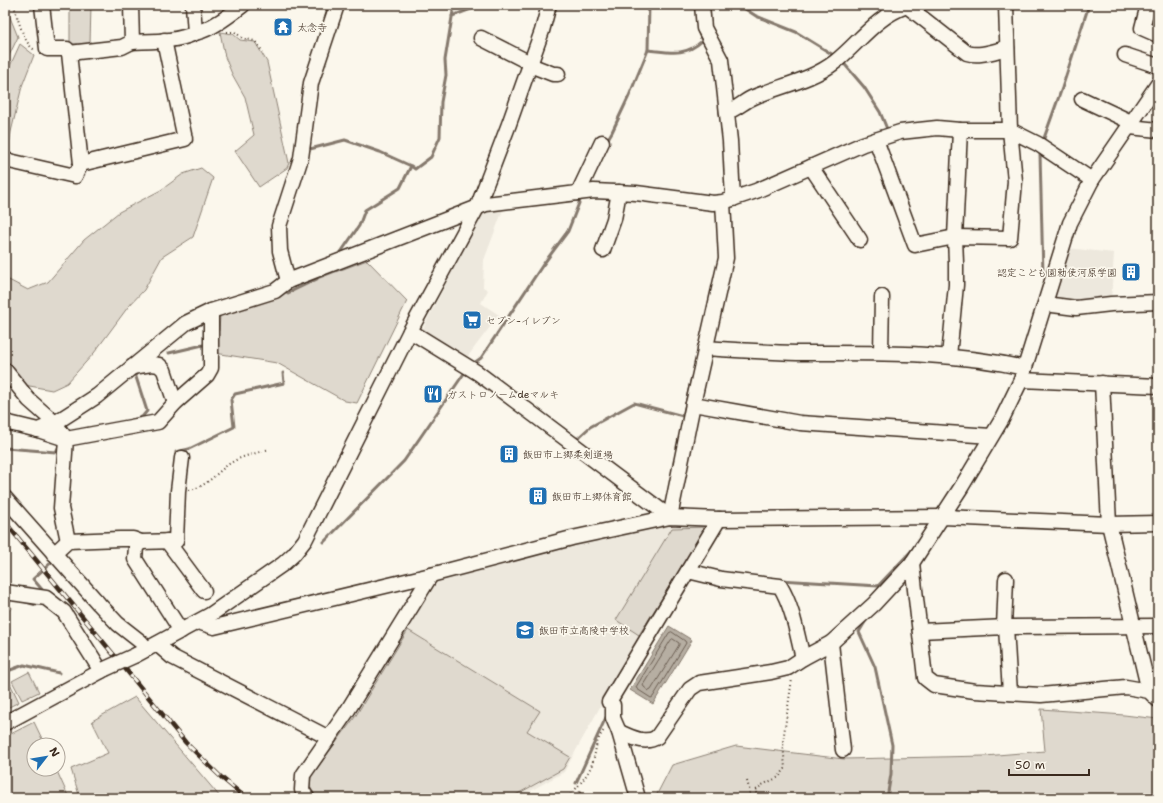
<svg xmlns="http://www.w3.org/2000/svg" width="1163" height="803" viewBox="0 0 1163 803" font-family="'Shantell Sans','Klee One',sans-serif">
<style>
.built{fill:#ede8dd}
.green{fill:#dfd9ce;stroke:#8d8276}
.water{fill:#b6aea2;stroke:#85796d}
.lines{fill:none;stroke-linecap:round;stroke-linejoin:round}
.shore{stroke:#6c5f53;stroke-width:1}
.stream{stroke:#85796d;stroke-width:3}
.minor-casing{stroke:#3b2a1e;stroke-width:17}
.path{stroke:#3b2a1e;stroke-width:2;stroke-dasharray:1 3;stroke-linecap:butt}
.minor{stroke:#fbf7ec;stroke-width:14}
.rail-casing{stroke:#3b2a1e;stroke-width:4.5}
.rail{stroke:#fbf7ec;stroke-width:3;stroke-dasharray:9;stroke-linecap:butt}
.minor-bridge-casing{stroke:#3b2a1e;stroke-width:17;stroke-linecap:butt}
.minor-bridge{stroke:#fbf7ec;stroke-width:14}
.labels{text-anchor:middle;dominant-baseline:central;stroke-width:3.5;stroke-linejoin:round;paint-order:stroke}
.poi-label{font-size:10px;fill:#3b2a1e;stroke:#fbf7ec;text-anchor:start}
</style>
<rect width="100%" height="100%" fill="#fbf7ec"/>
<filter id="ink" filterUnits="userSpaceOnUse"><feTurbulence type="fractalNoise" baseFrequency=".025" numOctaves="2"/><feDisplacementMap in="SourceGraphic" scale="8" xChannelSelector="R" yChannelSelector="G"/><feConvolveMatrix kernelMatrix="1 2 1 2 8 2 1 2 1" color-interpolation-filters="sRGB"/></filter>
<g filter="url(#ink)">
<g class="built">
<path d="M504,207L484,260L483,287L488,290L481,303L499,315L465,360L421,332L484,210Z"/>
<path d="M1067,248L1114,253L1111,301L1055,299Z"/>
<path d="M707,523L709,527L615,680L564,772L518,798H313L306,788L308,775L435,579L551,548L667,524Z"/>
</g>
<g class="green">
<path d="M5,5L18,37L5,64Z"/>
<path d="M70,5H91L90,44H70Z"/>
<path d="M220,32L233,34L240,40L255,42L267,62L289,163L287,168L259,187L235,151L254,135L245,97L232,74L225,57Z"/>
<path d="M20,44L34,55L22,86L11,132L7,158L5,157V77Z"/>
<path d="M201,168L213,178L193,237L162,257L144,290L128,307L94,353L67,383L52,390L24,385L5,362V278L28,290L48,282L84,240L119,212L161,190L183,174Z"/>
<path d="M367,260L407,301L357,403L345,401L277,363L215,353L213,331H219L220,316Z"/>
<path d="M706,527L639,635L616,620L672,528Z"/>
<path d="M408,630L540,711L527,731L570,757L563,769L510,798H317L310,787L311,776L355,717Z"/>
<path d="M29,672L39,692L22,700L12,681Z"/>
<path d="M9,681L19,702L5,709V683Z"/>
<path d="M135,697L221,798H80L71,769L108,753L92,721Z"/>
<path d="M1041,709L1124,715L1158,719V798H655L672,765L736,746L844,759L985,756L1045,751Z"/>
<path d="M34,722L45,745H34V769H56L69,798H5V737Z"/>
</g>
<path class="water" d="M669,626L692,640L653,704L630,690Z"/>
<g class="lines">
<g class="shore">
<path d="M672,632L685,641L686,643L653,697L651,698L637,689L636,687L669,633Z"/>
<path d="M673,639L679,643V645L651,690L649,691L644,687L643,685L671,640Z"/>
</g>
<g class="stream">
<path d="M739,5L756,16L796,32L835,56"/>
<path d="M452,16L482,5"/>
<path d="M648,50C669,52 685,57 702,41L698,31"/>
<path d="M841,60L864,87L880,112L887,129"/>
<path d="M1043,141L1062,88L1089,5"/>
<path d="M606,142L612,132L629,96L648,50L649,5"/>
<path d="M310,149L345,140L380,152L411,166"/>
<path d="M1040,153L1043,275"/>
<path d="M339,255L359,226L365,210L400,188L411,166L415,169L431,157L440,137L441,102L446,75L445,60L454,5"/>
<path d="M287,292L288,293L317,279"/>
<path d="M169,353L203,345"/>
<path d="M474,363L481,358L542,266L568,231L581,198"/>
<path d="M129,421L142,417L147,411L135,374"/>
<path d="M578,438L590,427L634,403L683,416L692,377"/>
<path d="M5,448L56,452L59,446"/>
<path d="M176,457V452L189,449L234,427L231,400L235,394L284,383L283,373"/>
<path d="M324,542L404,461L465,372"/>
<path d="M780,580L878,586L914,548"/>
<path d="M45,593L33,579L55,559"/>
<path d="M23,601L36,605"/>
<path d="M5,607L11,608"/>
<path d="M868,617L859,632L875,667L892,745L891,774L887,798"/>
<path d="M5,672L24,665L59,673"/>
<path d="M576,783L607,715"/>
<path d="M580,792L583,798"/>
</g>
<g class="minor-casing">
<g id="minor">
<path d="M702,5L704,28L721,60L730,141L733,199"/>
<path d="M1148,5L1142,28L1158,35"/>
<path d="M195,33C212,29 230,15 243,5"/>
<path d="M481,38L530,63"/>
<path d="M132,42C153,41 176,42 195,33L193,5"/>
<path d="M69,53L122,47L132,42L131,5"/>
<path d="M1125,55L1158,66"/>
<path d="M530,65L553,74H558"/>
<path d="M1082,99L1133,123"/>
<path d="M727,112C737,109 744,101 754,97C780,86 812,80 835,62C860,42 875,17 907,6L967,53C979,57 994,51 1007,48"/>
<path d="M1130,127L1158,130"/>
<path d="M876,140L915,245L955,237L1010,238L1015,181L1010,130L1006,5"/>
<path d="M5,160L75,176L81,164L69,53L67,49H47L42,5"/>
<path d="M81,164L185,139L164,40"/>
<path d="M811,167L860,240"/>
<path d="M578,193L602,142"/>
<path d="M603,250L614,219L619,192"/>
<path d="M288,281L280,251L279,226L301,158L311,83L337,5"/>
<path d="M1045,304L1076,308L1111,304L1158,302"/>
<path d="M410,331L478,373L670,517"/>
<path d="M705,348C736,350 767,352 797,353C874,353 950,351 1025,368"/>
<path d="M881,352L882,297"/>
<path d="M949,356L956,285V263L955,237L960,130"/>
<path d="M132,367L152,364L159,365L164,370L175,403"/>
<path d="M5,370L29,400L55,423L66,439L38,430"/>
<path d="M1021,380L1158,386"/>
<path d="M1102,383L1109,524L1149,691"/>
<path d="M693,404L800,423L991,436"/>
<path d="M5,422L38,430L55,423L97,396L186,323L211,311L275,291L288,281L486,204L594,191L636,193L713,203L723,202L756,191L863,144L900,132L937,128L960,130H1010L1038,144L1092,180"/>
<path d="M5,498L99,604L118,624L141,642L147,649"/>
<path d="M670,517L693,404L726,258L723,202"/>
<path d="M68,541L61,508L66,439L158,422L175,403L207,375L211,368V311"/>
<path d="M167,541L204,591"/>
<path d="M141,542L136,547L135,559L181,631"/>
<path d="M54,554L68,541L120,539H133L141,542L176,541L178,491L182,458"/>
<path d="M912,563L925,678L934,685L975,691L1041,695L1126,687L1149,691L1158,700"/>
<path d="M688,571L721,579L780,586C793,607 797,635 803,658"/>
<path d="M5,592L46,598L64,612L101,671"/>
<path d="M198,622L214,627L431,575L572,538L670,517L719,519L943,517L1109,524L1158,523"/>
<path d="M1004,627L1006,579"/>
<path d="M1006,627L1010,693"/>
<path d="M920,631L1006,627L1158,626"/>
<path d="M831,643L843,750"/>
<path d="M157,644L172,657L329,738"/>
<path d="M136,655L210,615L283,564L294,554L305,540L410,331L477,208L509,124L542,31L549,5"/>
<path d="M5,723L105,669"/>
<path d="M619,732C632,737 645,745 657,737L690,689L699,683L771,672L788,668L803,658L831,643L874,604L912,563L962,486L1002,419L1021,380L1070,223L1092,180L1158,84"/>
<path d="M307,798L302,790L303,775L346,713L431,575"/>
<path d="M638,798L619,732L613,718V705L609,702L719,519"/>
</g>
</g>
<g class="path">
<path d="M14,5C17,16 24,45 35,50"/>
<path d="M227,32H235L242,38L255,41L263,52"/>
<path d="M189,490C209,487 219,468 236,460C246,455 258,453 269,449"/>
<path d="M747,781L750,792L747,798"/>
<path d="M568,798C577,787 589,775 593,761C597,747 595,741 605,729"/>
<path d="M762,798L759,797L755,791L762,785L779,777L785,769L783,741L792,679"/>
</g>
<use href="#minor" class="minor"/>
<g class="rail-casing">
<path id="rail" d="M5,522L186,743L222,778L246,798"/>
</g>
<use href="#rail" class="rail"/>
<g class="minor-bridge-casing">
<path id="minor-bridge" d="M105,669L136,655"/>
</g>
<use href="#minor-bridge" class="minor-bridge"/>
</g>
</g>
<defs>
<g id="temple-square" transform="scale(1)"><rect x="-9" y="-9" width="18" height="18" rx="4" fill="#1f6fb2" stroke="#fbf7ec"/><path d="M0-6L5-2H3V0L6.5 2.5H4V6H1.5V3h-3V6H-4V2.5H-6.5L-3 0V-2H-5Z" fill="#fff"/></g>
<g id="building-square" transform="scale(1)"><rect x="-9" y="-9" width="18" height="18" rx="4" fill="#1f6fb2" stroke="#fbf7ec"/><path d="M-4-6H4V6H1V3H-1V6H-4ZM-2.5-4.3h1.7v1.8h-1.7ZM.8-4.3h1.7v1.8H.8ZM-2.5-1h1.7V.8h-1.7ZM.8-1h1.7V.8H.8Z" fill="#fff"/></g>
<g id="supermarket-square" transform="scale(1)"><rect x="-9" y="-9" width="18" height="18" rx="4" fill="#1f6fb2" stroke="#fbf7ec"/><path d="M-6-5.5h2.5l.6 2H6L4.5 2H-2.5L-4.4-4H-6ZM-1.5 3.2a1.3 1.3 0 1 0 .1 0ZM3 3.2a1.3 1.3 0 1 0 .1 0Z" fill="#fff"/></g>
<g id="restaurant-square" transform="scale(1)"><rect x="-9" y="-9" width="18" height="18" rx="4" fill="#1f6fb2" stroke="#fbf7ec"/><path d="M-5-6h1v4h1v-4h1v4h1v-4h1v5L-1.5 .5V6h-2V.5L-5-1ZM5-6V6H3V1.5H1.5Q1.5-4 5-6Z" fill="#fff"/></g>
<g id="school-square" transform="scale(1)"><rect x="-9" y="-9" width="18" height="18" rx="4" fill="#1f6fb2" stroke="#fbf7ec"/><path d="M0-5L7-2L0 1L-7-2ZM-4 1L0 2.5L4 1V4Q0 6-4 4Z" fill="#fff"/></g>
</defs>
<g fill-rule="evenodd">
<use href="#temple-square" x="283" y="27"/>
<use href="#building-square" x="1131" y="272"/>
<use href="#supermarket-square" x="472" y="320"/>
<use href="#restaurant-square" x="433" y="394"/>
<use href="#building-square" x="509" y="454"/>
<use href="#building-square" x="538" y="496"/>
<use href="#school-square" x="525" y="630"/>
</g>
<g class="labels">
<g class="poi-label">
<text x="297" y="27">太念寺</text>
<text x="1117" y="272" text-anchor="end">認定こども園勅使河原学園</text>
<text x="486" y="320">セブン-イレブン</text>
<text x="447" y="394">ガストロノームdeマルキ</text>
<text x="523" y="454">飯田市上郷柔剣道場</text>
<text x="552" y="496">飯田市上郷体育館</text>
<text x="539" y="630">飯田市立高陵中学校</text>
</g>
</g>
<rect width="1163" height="803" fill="none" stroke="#fbf7ec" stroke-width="20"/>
<rect x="10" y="10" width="1143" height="783" fill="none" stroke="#3b2a1e" stroke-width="1.5" filter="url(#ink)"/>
<g transform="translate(46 757) rotate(59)"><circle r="19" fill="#fbf7ec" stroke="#aea59a"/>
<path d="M0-3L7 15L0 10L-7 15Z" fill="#1f6fb2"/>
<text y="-6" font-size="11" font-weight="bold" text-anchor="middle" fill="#3b2a1e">N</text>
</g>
<path d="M1009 769v6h80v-6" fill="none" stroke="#3b2a1e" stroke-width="2"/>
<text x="1015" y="769" font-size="12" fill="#3b2a1e" stroke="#fbf7ec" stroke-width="3" paint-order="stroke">50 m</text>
</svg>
